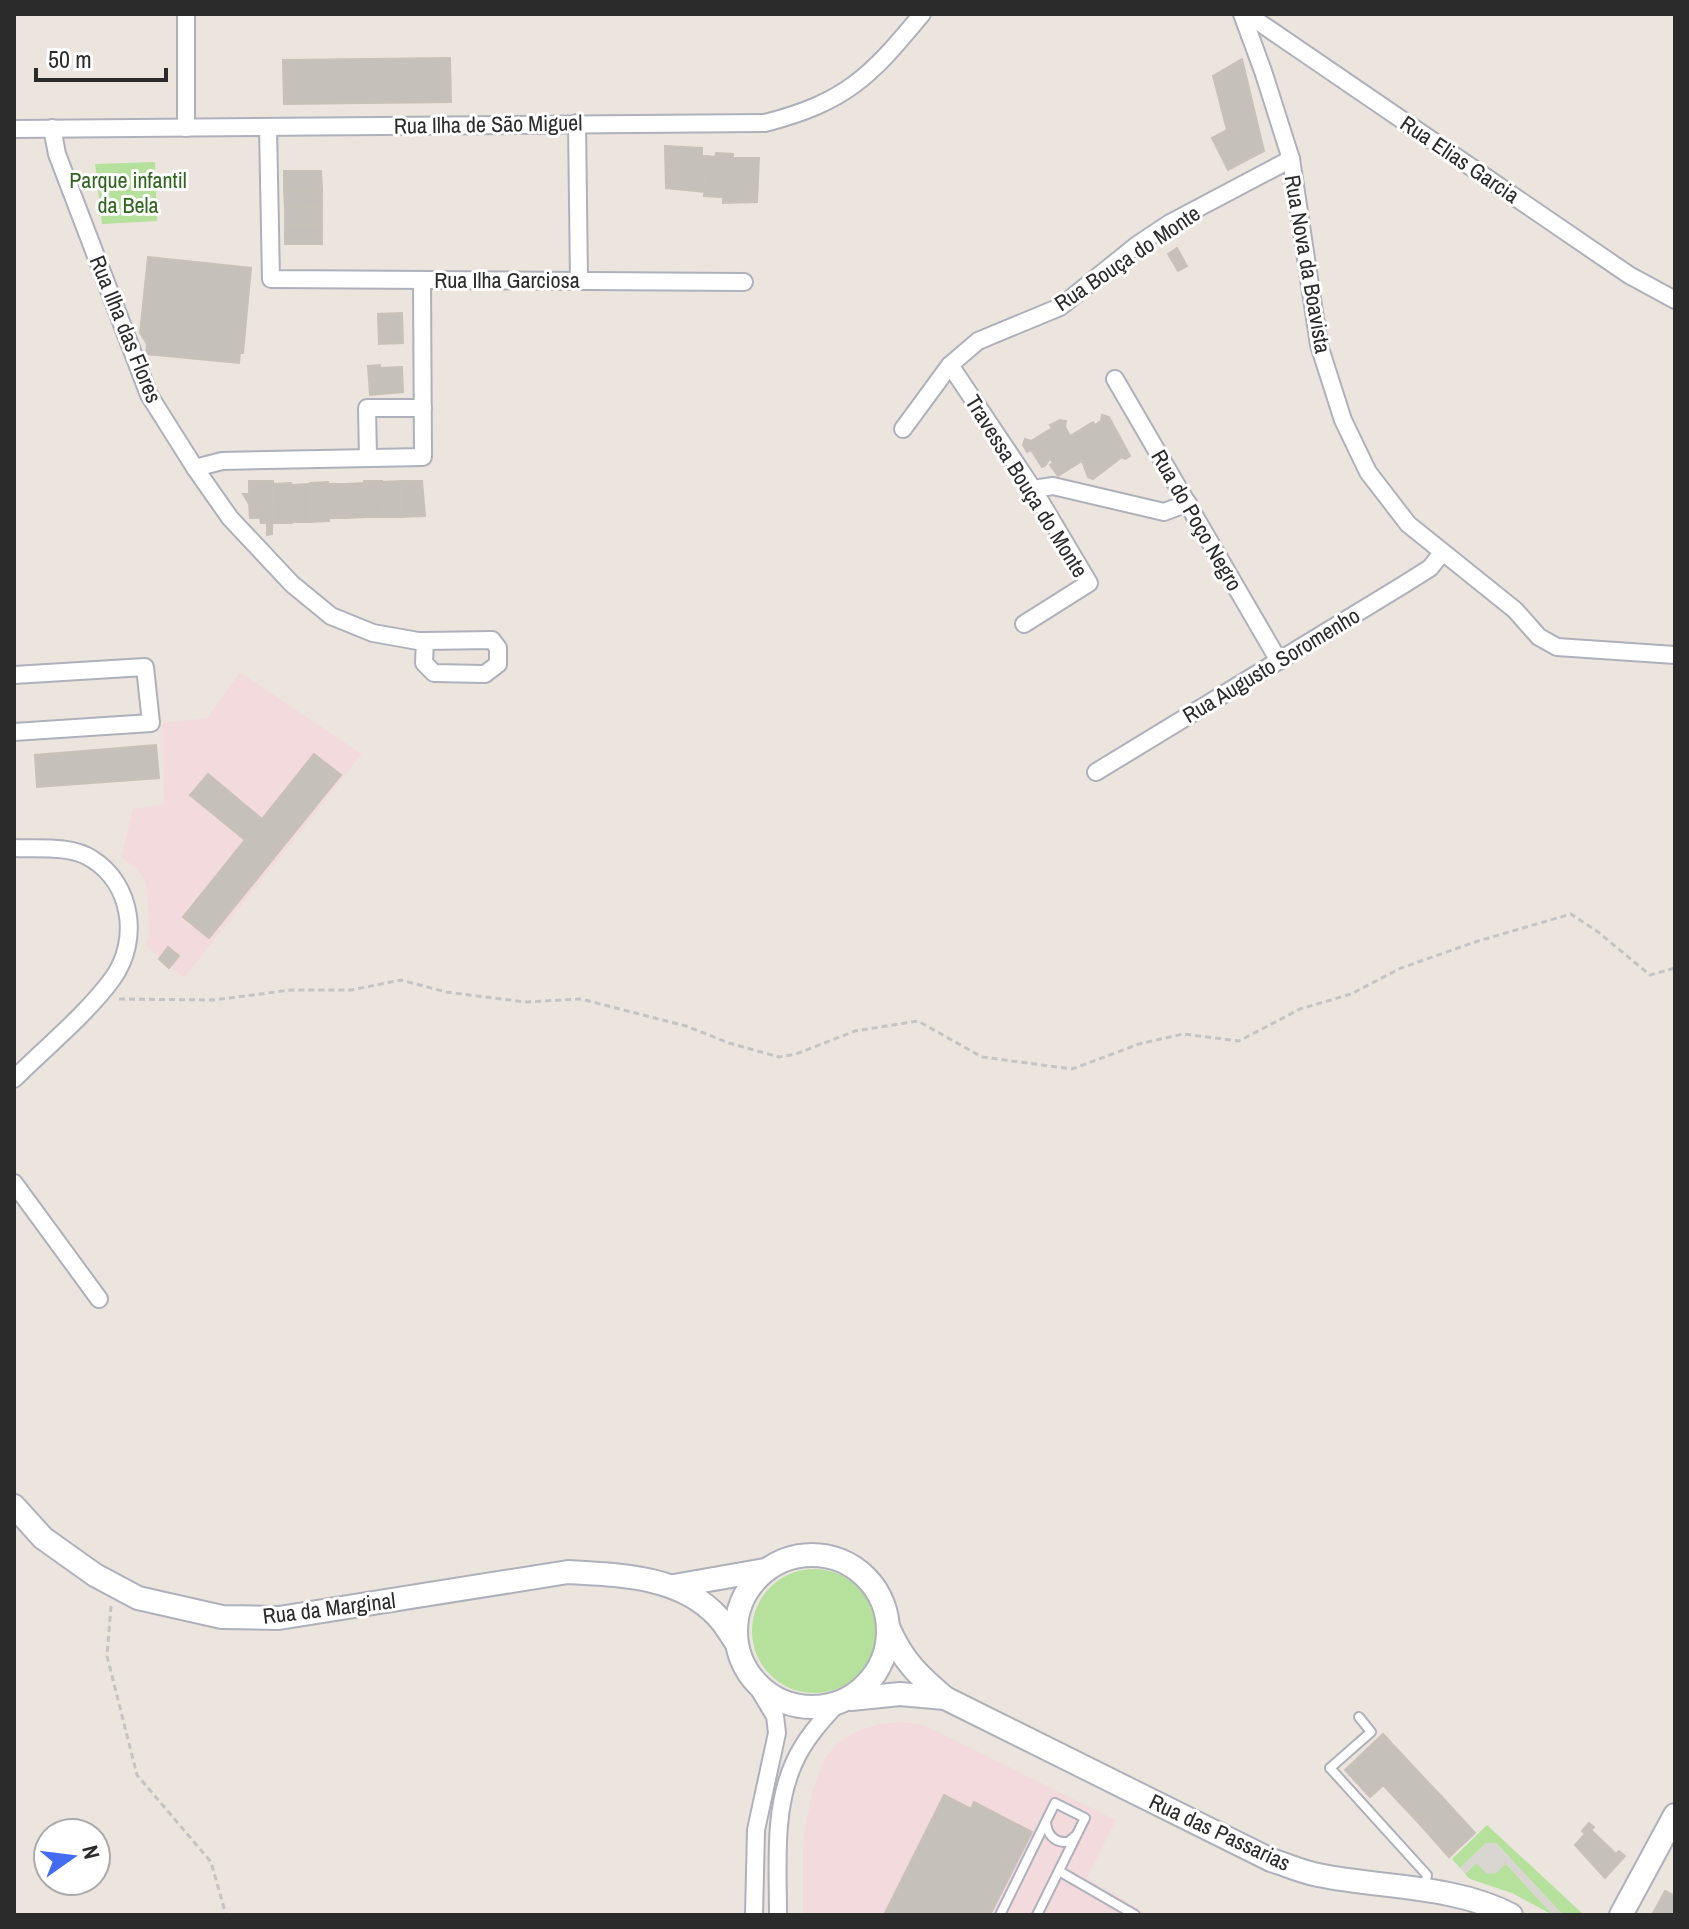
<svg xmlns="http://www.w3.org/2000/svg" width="1689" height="1929" viewBox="0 0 1689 1929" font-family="'Archivo Narrow',sans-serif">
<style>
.medical{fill:#f3dbdd}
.green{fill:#b6e19c}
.plaza{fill:#d9d5d0}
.building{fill:#c5c0b9;stroke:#c8c1b7;stroke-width:2}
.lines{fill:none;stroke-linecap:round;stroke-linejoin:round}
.service-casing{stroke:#aeb1bb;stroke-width:12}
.minor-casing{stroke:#aeb1bb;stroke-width:20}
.tertiary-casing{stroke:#aeb1bb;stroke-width:26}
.path{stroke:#c4c4c4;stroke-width:3;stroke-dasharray:6 4;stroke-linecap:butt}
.service{stroke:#fff;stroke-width:8}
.minor{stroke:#fff;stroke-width:16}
.tertiary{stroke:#fff;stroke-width:22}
.labels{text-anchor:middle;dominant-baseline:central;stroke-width:6;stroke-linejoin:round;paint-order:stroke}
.street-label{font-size:22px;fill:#2b2b2b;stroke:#fff}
.park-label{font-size:22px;fill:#2f661d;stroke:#fff}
</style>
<rect width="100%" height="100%" fill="#ece5de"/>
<g class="medical">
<path d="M240,672L362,754L184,978L145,945L150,934L146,883L137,869L121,857L133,809L164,804L162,723L207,718Z"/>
<path d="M903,1722L924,1725L945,1735L1116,1820L1087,1878L1149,1915H803V1841L812,1793L823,1761L836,1744L855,1732L879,1724Z"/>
</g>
<g class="green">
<path d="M155,162L157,221L102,224L95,164Z"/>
<circle cx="814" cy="1631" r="62"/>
<path d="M1487,1825L1584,1915H1563L1496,1843H1486L1460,1868L1452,1859Z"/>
<path d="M1476,1863L1506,1864L1553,1915L1512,1893L1470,1879L1465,1874Z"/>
</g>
<path class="plaza" d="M1486,1843H1496L1562,1914L1553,1915L1506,1864L1495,1874L1486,1873L1476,1863L1465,1874L1460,1868Z"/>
<g class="building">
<path d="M450,58L451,102L284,104L283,60Z"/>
<path d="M1242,59L1264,151L1228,170L1212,138L1227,130L1213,76Z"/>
<path d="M665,146L702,148V156H707L705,192L666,188Z"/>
<path d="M716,153L733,154V158H759L757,202L723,203V197L704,196L707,156L715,157Z"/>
<path d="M284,171H321L322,189L284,190Z"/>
<path d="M322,189V207L285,208L284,190Z"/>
<path d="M322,207V226H285V208Z"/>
<rect x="285" y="226" width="37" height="18"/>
<path d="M1177,248L1187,266L1178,271L1168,254Z"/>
<path d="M148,257L251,268L243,353H240L239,363L146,354L147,344L140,333Z"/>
<path d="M402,313L403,343L379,344L378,314Z"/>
<path d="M380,365V368L402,367L403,392L370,395L368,366Z"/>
<path d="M1102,415L1109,417L1130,456L1125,459L1122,457L1093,479L1088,477L1082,461L1058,476L1050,465L1053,463L1050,458L1045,466L1042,467L1031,450L1027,452L1023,445L1025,439L1031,441L1052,428L1050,425L1060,420L1066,421L1065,427L1070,436L1093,422L1095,425L1101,421Z"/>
<path d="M249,481H273L272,534L267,535V523H261L260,518H250L249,504L243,494H249Z"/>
<path d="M364,481H382L383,517H365Z"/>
<path d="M401,481V517H383L382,482Z"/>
<path d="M401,481H422L425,516L401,517Z"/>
<path d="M328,482L329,521L311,522L310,483Z"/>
<path d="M291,483L292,523H274L273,484Z"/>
<path d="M364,483L365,517L347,518L346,484Z"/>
<path d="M310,484V522H292L291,485Z"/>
<path d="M328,484H346L347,518H328Z"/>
<path d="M156,745L159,778L37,787L35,755Z"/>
<path d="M314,754L341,775L209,938L183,917L245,840L190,795L208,774L262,819Z"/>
<path d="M168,947L179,956L169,968L159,959Z"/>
<path d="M1383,1734L1409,1762L1370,1797L1345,1770Z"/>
<path d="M1409,1762L1442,1797L1416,1820L1383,1785Z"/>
<path d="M944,1795L971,1809L974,1802L1032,1832L990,1915H884Z"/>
<path d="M1442,1797L1475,1833L1449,1857L1416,1820Z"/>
<path d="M1589,1823L1594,1827L1591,1830L1616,1854L1619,1851L1625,1856L1605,1878L1575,1845L1585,1834L1582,1831Z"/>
<path d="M1665,1891L1675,1896V1915H1652Z"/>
</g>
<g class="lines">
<g class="service-casing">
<g id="service">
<path d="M1359,1717L1371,1732L1330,1768L1427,1875L1425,1889"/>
<path d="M1046,1822C1047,1834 1054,1843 1068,1842L1074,1837"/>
<path d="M1059,1871L1135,1915"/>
<path d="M1000,1915L1055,1803L1085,1818L1037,1915"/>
</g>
</g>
<g class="minor-casing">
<g id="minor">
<path d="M186,14V128"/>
<path d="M1242,14L1263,71L1291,159L1319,345L1343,420L1368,472L1408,524L1515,610L1539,637L1557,647L1675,655"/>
<path d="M1247,14L1629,275L1675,300"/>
<path d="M577,123L579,280"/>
<path d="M268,127L271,279L744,282"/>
<path d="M52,128L57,154L149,395L195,468L230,518L292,584L331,616L373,633L418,641H425L492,640L498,648V664L485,674L434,673L424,663L425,641"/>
<path d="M14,129L765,123C846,102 870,77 922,14"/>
<path d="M950,365L1033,489L1089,583L1024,624"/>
<path d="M1115,379L1279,661"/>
<path d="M903,429L950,365L978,341L1060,307L1137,245L1170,223L1291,159"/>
<path d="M368,458L367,408H423"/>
<path d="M195,468L222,461L423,457L422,280"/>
<path d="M1033,489L1053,486L1164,512L1188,503"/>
<path d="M14,675L145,667L151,723L14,732"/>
<path d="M1096,772L1403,585L1430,568L1442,553"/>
<path d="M14,848C38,849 71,845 92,859C132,884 140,940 113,978C87,1014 46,1047 14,1079"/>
<path d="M14,1183L99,1299"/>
<path d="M754,1915L756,1830L777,1733L775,1716L755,1683"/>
<path d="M778,1915C778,1865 773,1809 794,1763C804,1740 821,1721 838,1703"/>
</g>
</g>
<g class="tertiary-casing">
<g id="tertiary">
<path d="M14,1506L43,1538L95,1575L138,1598L222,1617L279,1618L568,1572C620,1575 681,1576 718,1617C725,1624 730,1634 736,1642"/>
<circle cx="812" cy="1631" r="76"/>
<path d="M674,1586L765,1570"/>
<path d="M889,1629C903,1661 919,1676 945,1698L1271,1860C1287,1865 1302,1872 1318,1875C1381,1888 1454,1885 1511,1915"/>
<path d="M851,1699L900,1694L945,1698"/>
<path d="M1621,1915L1675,1815"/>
</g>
</g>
<g class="path">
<path d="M119,999L213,1000L291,990H351L401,980L446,992L525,1002L581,999L686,1026L729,1043L779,1057L796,1054L855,1031L918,1021L982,1057L1072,1069L1139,1044L1183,1034L1239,1041L1300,1009L1351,994L1401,968L1478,941L1571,914L1598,932L1650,975L1675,968"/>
<path d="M111,1606L107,1656L137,1775L211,1862L226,1915"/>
</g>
<use href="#service" class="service"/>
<use href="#minor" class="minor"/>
<use href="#tertiary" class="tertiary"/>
</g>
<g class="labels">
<g class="street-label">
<text transform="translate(488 124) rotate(-1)">Rua Ilha de São Miguel</text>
<text transform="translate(1460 159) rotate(34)">Rua Elias Garcia</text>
<text transform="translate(1127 258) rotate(-34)">Rua Bouça do Monte</text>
<text transform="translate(1308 264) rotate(80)">Rua Nova da Boavista</text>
<text x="507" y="280">Rua Ilha Garciosa</text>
<text transform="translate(126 329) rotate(68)">Rua Ilha das Flores</text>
<text transform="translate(1027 486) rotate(58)">Travessa Bouça do Monte</text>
<text transform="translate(1197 520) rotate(60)">Rua do Poço Negro</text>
<text transform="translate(1271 665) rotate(-31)">Rua Augusto Soromenho</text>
<text transform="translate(329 1608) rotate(-7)">Rua da Marginal</text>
<text transform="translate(1220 1832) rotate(25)">Rua das Passarias</text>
</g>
<g class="park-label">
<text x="128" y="180">Parque infantil<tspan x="128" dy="25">da Bela</tspan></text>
</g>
</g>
<rect width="1689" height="1929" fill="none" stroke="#2b2b2b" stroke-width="32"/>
<g transform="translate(72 1857) rotate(76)"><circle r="38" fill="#ffffff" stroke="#aaaaaa" stroke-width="2"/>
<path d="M0-6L14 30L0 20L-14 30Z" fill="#436cf3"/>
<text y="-12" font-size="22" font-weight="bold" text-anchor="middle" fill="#2b2b2b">N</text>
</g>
<path d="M36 68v12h130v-12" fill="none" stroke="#2b2b2b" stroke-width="4"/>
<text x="48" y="68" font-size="24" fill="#2b2b2b" stroke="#ffffff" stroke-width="6" paint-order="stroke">50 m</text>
</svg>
